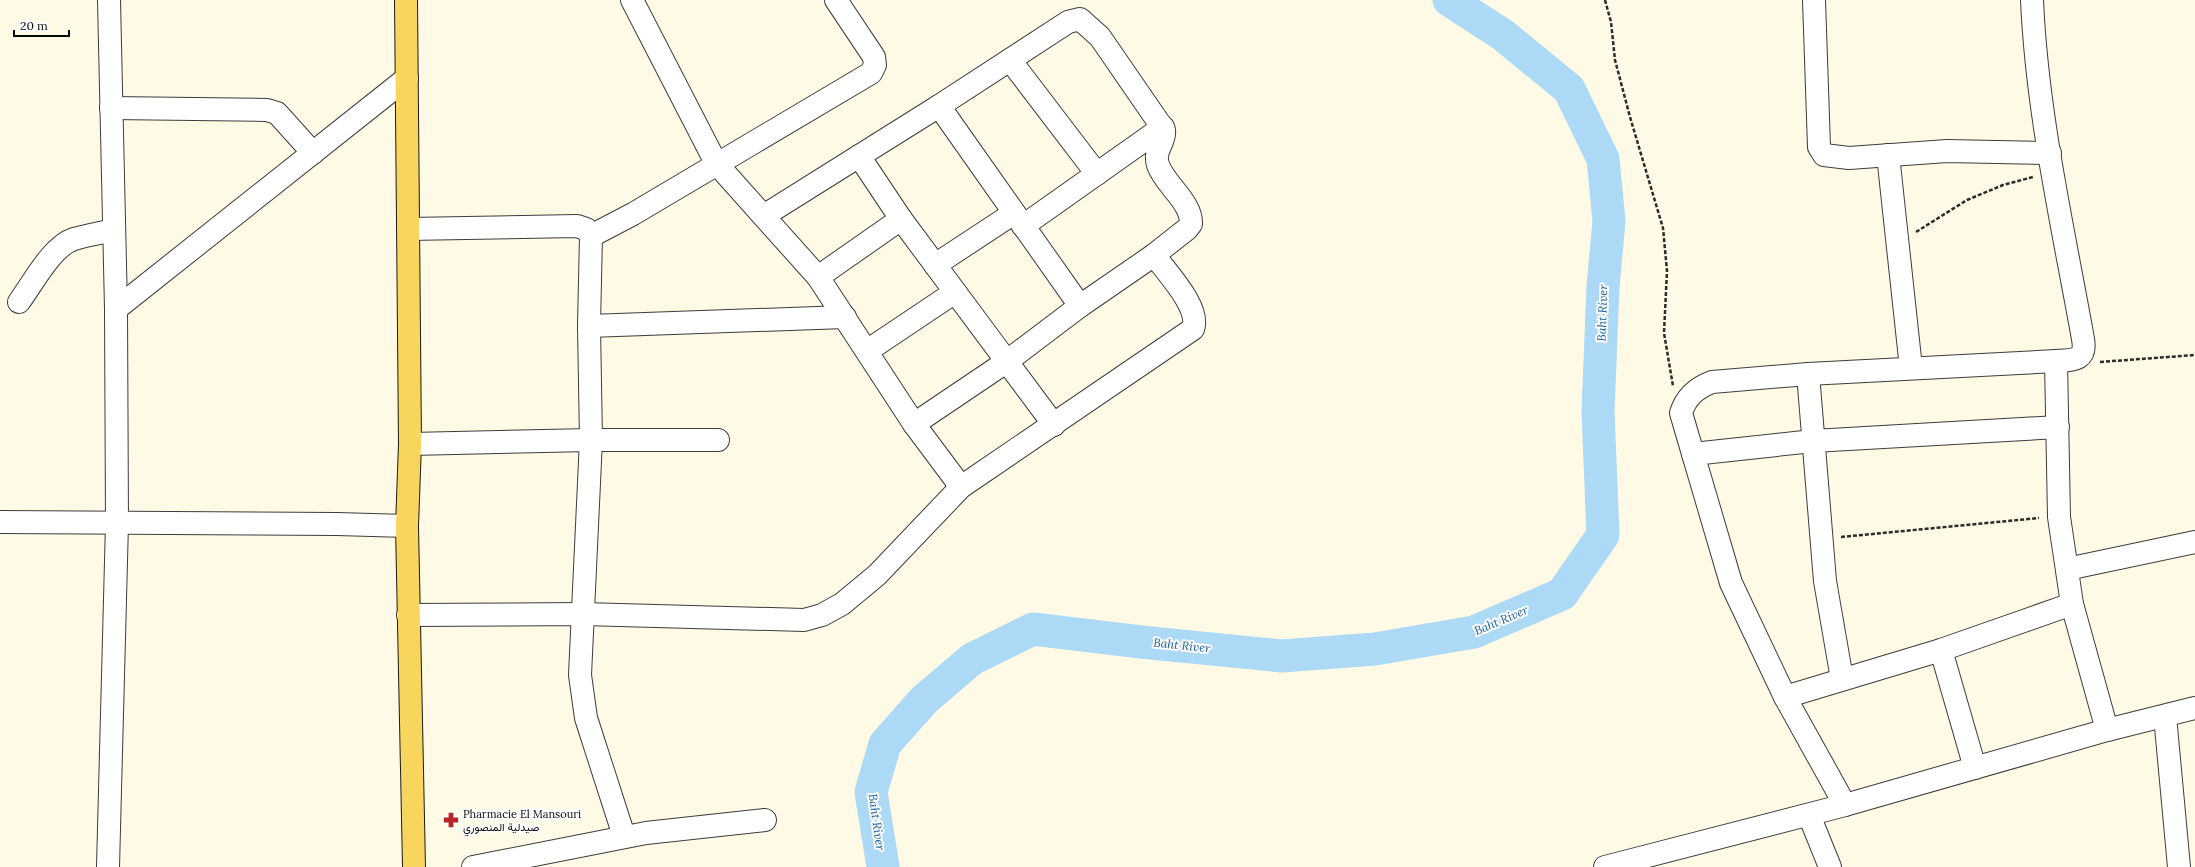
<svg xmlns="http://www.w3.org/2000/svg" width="2195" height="867" viewBox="0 0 2195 867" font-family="Lora,Vazirmatn,serif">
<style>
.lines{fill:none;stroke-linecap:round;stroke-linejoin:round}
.river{stroke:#acd9f5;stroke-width:33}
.minor-casing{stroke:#3c3c3c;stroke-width:24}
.major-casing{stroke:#1a1a1a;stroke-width:24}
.path{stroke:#2b2b2b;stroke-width:2.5;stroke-dasharray:4 2;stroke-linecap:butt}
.minor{stroke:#fff;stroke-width:22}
.major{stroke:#f8d55d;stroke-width:22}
.labels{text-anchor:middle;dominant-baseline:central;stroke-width:4;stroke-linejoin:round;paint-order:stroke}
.poi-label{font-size:11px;fill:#090909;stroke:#fff;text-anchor:start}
.water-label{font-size:12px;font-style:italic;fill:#155d98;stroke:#fff}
</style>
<rect width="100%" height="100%" fill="#fffae6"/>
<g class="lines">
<path class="river" d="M883,867L871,792L885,744L924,700L972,659L1033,629L1141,642L1282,656L1375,649L1474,632L1562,594L1603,535L1598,411L1603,287L1609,221L1603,159L1569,89L1503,35L1449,0"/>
<g class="minor-casing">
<g id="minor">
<path d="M632,0L716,163L818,277L914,424L961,487"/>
<path d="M1814,0L1819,147L1824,155L1849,158L1947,151L2050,153"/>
<path d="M1010,60L1097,174"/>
<path d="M111,108L267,110L277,113L313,153"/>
<path d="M1888,155L1911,368"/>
<path d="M859,156L901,219L1054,425"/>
<path d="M765,215L939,106L1080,306"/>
<path d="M1023,226L1163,127"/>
<path d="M408,229L577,226L586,229L591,236L589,326L591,440L580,675L586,718L624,836"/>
<path d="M591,236L633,214L871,73L875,65L874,57L836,0"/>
<path d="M935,265L1014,213"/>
<path d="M818,277L901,219"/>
<path d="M19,302C33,283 52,246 74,239C87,235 101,233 114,230"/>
<path d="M116,309L407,78"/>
<path d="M589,326L845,317"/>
<path d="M867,351L955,292"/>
<path d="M2056,361L2059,517L2072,604L2107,730"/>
<path d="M1808,374L1825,581L1842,679"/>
<path d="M914,424L1006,362L1080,306L1154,255"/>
<path d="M410,444L591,440H718"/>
<path d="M1693,454L1813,441L2058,427"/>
<path d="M0,522L337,524L407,526"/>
<path d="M2067,569L2195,542"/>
<path d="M408,615L583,614L804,620L822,615L842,604L877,575L961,487L1193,329C1201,308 1167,273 1154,255L1187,229L1191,224C1192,202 1165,185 1158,165C1153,149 1166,143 1164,130L1100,37L1080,19L1068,22L939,106"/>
<path d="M1941,650L1975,768"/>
<path d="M1785,697L1941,650L2072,604"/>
<path d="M2165,716L2179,867"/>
<path d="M1845,805L1785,697L1731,583L1681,413C1686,397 1696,388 1712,382L1808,374L2056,361C2073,360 2087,361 2083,339C2063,227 2037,114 2032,0"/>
<path d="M1809,815L1830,867"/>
<path d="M108,867L117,523L116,309L109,0"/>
<path d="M473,867L646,833L765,820"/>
<path d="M1605,867L1845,805L2107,730L2195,708"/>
</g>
</g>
<g class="major-casing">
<path id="major" d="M406,0L410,444L407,526L414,867"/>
</g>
<g class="path">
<path d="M1605,0L1611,22L1615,60L1630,117L1663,228L1667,271L1664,333L1673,386"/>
<path d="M1916,232L1967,200L2003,185L2033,177"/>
<path d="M2100,362L2195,355"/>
<path d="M1841,537L2039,518"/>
</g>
<use href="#minor" class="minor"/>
<use href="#major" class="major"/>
</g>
<defs>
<g id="pharmacy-bare" transform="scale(1.2)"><path d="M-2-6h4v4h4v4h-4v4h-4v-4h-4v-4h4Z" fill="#b72429" stroke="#fff" stroke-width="2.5" paint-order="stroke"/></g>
</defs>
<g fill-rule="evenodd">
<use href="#pharmacy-bare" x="451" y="820"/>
</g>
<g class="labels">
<g class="poi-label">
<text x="463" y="814">Pharmacie El Mansouri<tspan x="463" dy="13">صيدلية المنصوري</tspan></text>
</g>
<g class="water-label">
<text transform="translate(1602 313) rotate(-88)">Baht River</text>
<text transform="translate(1501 620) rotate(-23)">Baht River</text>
<text transform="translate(1182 645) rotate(6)">Baht River</text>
<text transform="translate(877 822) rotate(82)">Baht River</text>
</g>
</g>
<path d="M14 30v6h55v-6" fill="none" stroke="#090909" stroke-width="2"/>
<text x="20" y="30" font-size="12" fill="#090909" stroke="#ffffff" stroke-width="3" paint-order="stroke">20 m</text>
</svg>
